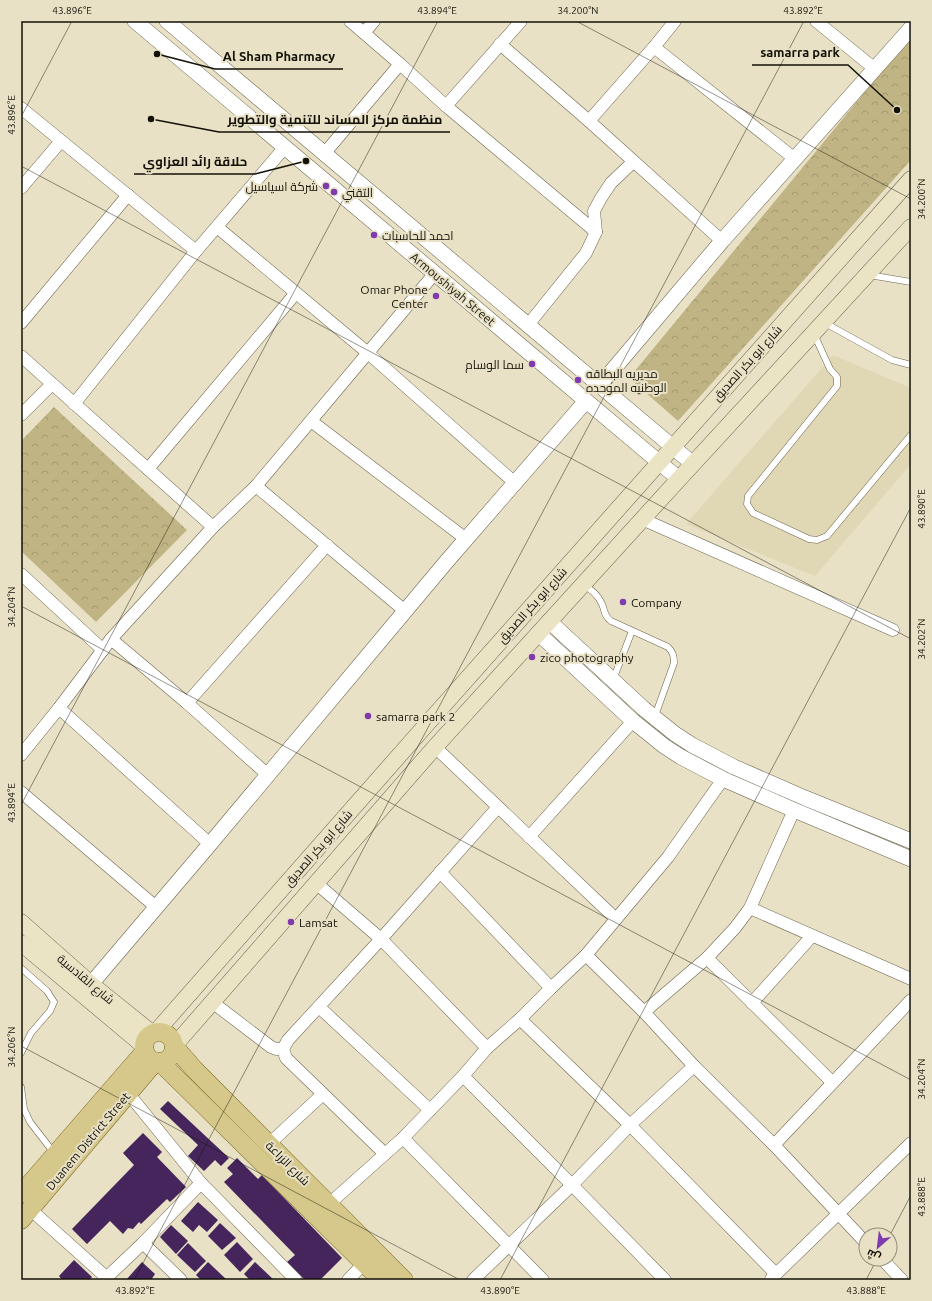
<svg xmlns="http://www.w3.org/2000/svg" width="932" height="1301" viewBox="0 0 932 1301" font-family="Ubuntu,Cairo,sans-serif">
<style>
.built{fill:#e0d7b5}
.park{fill:url(#park-crowns)}
.building{fill:#45255c}
.lines{fill:none;stroke-linecap:round;stroke-linejoin:round}
.service-casing{stroke:#6b654d;stroke-width:7}
.minor-casing{stroke:#6b654d;stroke-width:13}
.tertiary-casing{stroke:#6b654d;stroke-width:16}
.secondary-casing{stroke:#6b654d;stroke-width:17}
.primary-casing{stroke:#806f29;stroke-width:19}
.service{stroke:#fff;stroke-width:6}
.minor{stroke:#fff;stroke-width:12}
.tertiary{stroke:#fff;stroke-width:15}
.secondary{stroke:#eae3c4;stroke-width:16}
.primary{stroke:#d6c78a;stroke-width:18}
.ticks{fill:none;stroke:#131107;stroke-width:1;stroke-opacity:0.45}
.poi-dot{fill:#7f3aad;stroke:#e8e1c6;stroke-width:1.5}
.labels{text-anchor:middle;dominant-baseline:central;stroke-width:4;stroke-linejoin:round;paint-order:stroke}
.poi-label{font-size:12px;fill:#131107;stroke:#e8e1c6;text-anchor:start}
.street-label{font-size:12px;fill:#131107;stroke:#e8e1c6}
.leader{fill:none;stroke:#131107;stroke-width:1.5}
.callout-dot{fill:#131107;stroke:#e8e1c6;stroke-width:1.5}
.callout-label{font-size:13px;text-anchor:middle;font-weight:bold;fill:#131107;stroke:#e8e1c6;stroke-width:4;stroke-linejoin:round;paint-order:stroke}
.neatline{fill:none;stroke:#131107;stroke-width:1.5}
.ticks-label{font-size:10px;text-anchor:middle;fill:#131107}
</style>
<defs>
<pattern id="park-crowns" width="20" height="18" patternUnits="userSpaceOnUse"><rect width="20" height="18" fill="#c0b484"/><path d="M2 6a3 3 0 1 1 6 0M12 15a3 3 0 1 1 6 0" fill="none" stroke="#a49a70"/></pattern>
</defs>
<rect width="100%" height="100%" fill="#e8e1c6"/>
<path class="built" d="M833,355L911,388V464L815,576L686,524Z"/>
<g class="park">
<path d="M911,36V160L678,421L629,378Z"/>
<path d="M54,407L187,530L96,622L21,551V441Z"/>
</g>
<g class="building">
<path d="M168,1101L229,1158L221,1166L215,1160L204,1171L188,1156L198,1145L160,1109Z"/>
<path d="M143,1133L162,1152L157,1157L186,1187L170,1202L167,1199L141,1224L139,1222L133,1229L128,1228L123,1234L110,1221L87,1244L72,1229L134,1165L123,1153Z"/>
<path d="M237,1158L258,1179L262,1175L342,1258L320,1280H305L287,1262L295,1255L224,1182L233,1174L227,1168Z"/>
<path d="M198,1202L218,1220L207,1232L199,1225L193,1232L181,1221Z"/>
<path d="M220,1223L236,1238L222,1250L208,1236Z"/>
<path d="M171,1225L188,1241L176,1254L160,1237Z"/>
<path d="M237,1242L253,1259L240,1272L224,1255Z"/>
<path d="M188,1243L206,1261L195,1272L177,1255Z"/>
<path d="M74,1260L92,1277L89,1280H62L59,1276Z"/>
<path d="M142,1262L155,1274L151,1280H126Z"/>
<path d="M208,1262L227,1280H201L196,1275Z"/>
<path d="M255,1262L274,1280H250L244,1274Z"/>
</g>
<g class="lines">
<g class="service-casing">
<g id="service">
<path d="M869,275L911,282"/>
<path d="M825,323L892,360L911,365"/>
<path d="M814,334L830,369L837,377V386L748,496L747,504L753,513L809,539L817,540L827,536L911,435"/>
<path d="M583,585C591,589 598,595 602,604C605,611 604,616 611,621L668,647C673,652 674,656 674,663L655,716"/>
<path d="M613,680L632,631"/>
<path d="M21,968L47,991L54,1002L50,1011L31,1033L21,1053"/>
<path d="M21,1087L24,1109L30,1122L54,1153"/>
</g>
</g>
<g class="minor-casing">
<g id="minor">
<path d="M350,21L400,64L446,106L596,232"/>
<path d="M816,21L875,69"/>
<path d="M364,33L374,21"/>
<path d="M500,44L589,121L722,241"/>
<path d="M654,47L675,21"/>
<path d="M446,106L521,21"/>
<path d="M21,108L196,251"/>
<path d="M589,121L654,47L795,159"/>
<path d="M324,154L400,64"/>
<path d="M21,188L61,141"/>
<path d="M217,227L368,353L515,483"/>
<path d="M21,323L128,195"/>
<path d="M528,325L586,253L596,232L594,211L601,198L611,183L633,162"/>
<path d="M21,356L213,527"/>
<path d="M74,404L196,251L285,147"/>
<path d="M21,415L52,384"/>
<path d="M311,421L466,539"/>
<path d="M148,469L295,294"/>
<path d="M256,486L405,611"/>
<path d="M642,519L893,630"/>
<path d="M21,574L103,650"/>
<path d="M111,639L187,703L268,775"/>
<path d="M187,703L327,545"/>
<path d="M59,708L210,844"/>
<path d="M435,747L616,919"/>
<path d="M21,755L59,708L111,639L213,527L256,486L435,273"/>
<path d="M21,792L156,907"/>
<path d="M529,837L633,721"/>
<path d="M440,872L551,988"/>
<path d="M316,883L381,939L487,1048"/>
<path d="M750,908L911,979"/>
<path d="M586,955L644,1012L694,1066L774,1145L866,1243"/>
<path d="M707,958L832,1082"/>
<path d="M212,1002L271,1047L276,1049H283"/>
<path d="M752,1003L812,936"/>
<path d="M319,1007L430,1110"/>
<path d="M644,1012L707,958L735,928L750,908L794,810"/>
<path d="M520,1019L630,1125L776,1274"/>
<path d="M463,1076L572,1185L665,1280"/>
<path d="M128,1093L201,1183L296,1280"/>
<path d="M403,1138L543,1280"/>
<path d="M269,1144L323,1094"/>
<path d="M774,1145L911,1000"/>
<path d="M385,1154L286,1058L283,1049L288,1040L381,939L498,807"/>
<path d="M329,1204L403,1138L463,1076L487,1048L520,1019L551,988L586,955L668,857L723,779"/>
<path d="M30,1209L106,1277"/>
<path d="M143,1243L201,1183"/>
<path d="M882,1259L902,1280"/>
<path d="M771,1279L911,1143"/>
<path d="M104,1280L143,1243L181,1280"/>
<path d="M348,1280L369,1258"/>
<path d="M473,1280L572,1185L630,1125L694,1066"/>
</g>
</g>
<g class="tertiary-casing">
<g id="tertiary">
<path d="M135,21L679,479"/>
<path d="M167,21L693,464"/>
<path d="M600,385L722,241L911,28"/>
<path d="M549,621L644,709L675,734L692,745L734,767L805,798L911,841"/>
<path d="M538,633L633,721L664,746L681,757L723,779L794,810L911,859"/>
<path d="M91,984L210,844L447,561L586,401"/>
</g>
</g>
<g class="secondary-casing">
<g id="secondary">
<path d="M21,922L91,984L153,1034"/>
<path d="M21,943L144,1046"/>
<path d="M155,1033L426,725L911,179"/>
<path d="M174,1046L435,747L679,479L911,227"/>
</g>
</g>
<g class="primary-casing">
<g id="primary">
<circle cx="159" cy="1047" r="15"/>
<path d="M174,1046L194,1069L404,1280"/>
<path d="M160,1062L381,1280"/>
<path d="M21,1194L145,1051"/>
<path d="M21,1220L155,1062"/>
</g>
</g>
<use href="#service" class="service"/>
<use href="#minor" class="minor"/>
<use href="#tertiary" class="tertiary"/>
<use href="#secondary" class="secondary"/>
<use href="#primary" class="primary"/>
</g>
<path class="ticks" d="M576,21L911,199M21,117L72,21M21,166L911,639M21,606L911,1080M21,805L438,21M21,1046L460,1280M890,1235L911,1195M134,1280L804,21M500,1280L911,507M866,1280L877,1259"/>
<g class="poi-dot">
<circle cx="326" cy="186" r="4"/>
<circle cx="334" cy="192" r="4"/>
<circle cx="374" cy="235" r="4"/>
<circle cx="436" cy="296" r="4"/>
<circle cx="532" cy="364" r="4"/>
<circle cx="578" cy="380" r="4"/>
<circle cx="623" cy="602" r="4"/>
<circle cx="532" cy="657" r="4"/>
<circle cx="368" cy="716" r="4"/>
<circle cx="291" cy="922" r="4"/>
</g>
<g class="labels">
<g class="poi-label">
<text x="318" y="186" text-anchor="end">شركة اسياسيل</text>
<text x="342" y="192">التقني</text>
<text x="382" y="235">احمد للحاسبات</text>
<text x="428" y="289" text-anchor="end">Omar Phone<tspan x="428" dy="14">Center</tspan></text>
<text x="524" y="364" text-anchor="end">سما الوسام</text>
<text x="586" y="373">مديريه البطاقه<tspan x="586" dy="14">الوطنيه الموحده</tspan></text>
<text x="631" y="602">Company</text>
<text x="540" y="657">zico photography</text>
<text x="376" y="716">samarra park 2</text>
<text x="299" y="922">Lamsat</text>
</g>
<g class="street-label">
<text transform="translate(453 289) rotate(40)">Armoushiyah Street</text>
<text transform="translate(747 363) rotate(-48)">شارع ابو بكر الصديق</text>
<text transform="translate(532 605) rotate(-48)">شارع ابو بكر الصديق</text>
<text transform="translate(318 848) rotate(-49)">شارع ابو بكر الصديق</text>
<text transform="translate(86 979) rotate(40)">شارع القادسية</text>
<text transform="translate(88 1141) rotate(-50)">Duanem District Street</text>
<text transform="translate(288 1163) rotate(45)">شارع الزراعة</text>
</g>
</g>
<path class="leader" d="M897 110L848 65H752M157 54L215 69H343M151 119L219 132H450M306 161L255 174H134"/>
<g class="callout-dot">
<circle cx="897" cy="110" r="4"/>
<circle cx="157" cy="54" r="4"/>
<circle cx="151" cy="119" r="4"/>
<circle cx="306" cy="161" r="4"/>
</g>
<g class="callout-label">
<text x="800" y="57">samarra park</text>
<text x="279" y="61">Al Sham Pharmacy</text>
<text x="335" y="124">منظمة مركز المساند للتنمية والتطوير</text>
<text x="195" y="166">حلاقة رائد العزاوي</text>
</g>
<rect width="932" height="1301" fill="none" stroke="#e8e1c6" stroke-width="44"/>
<g transform="translate(878 1247) rotate(208)"><circle r="19" fill="#e8e1c6" stroke="#938e7a"/>
<path d="M0-3L7 15L0 10L-7 15Z" fill="#7f3aad"/>
<text y="-6" font-size="11" font-weight="bold" text-anchor="middle" fill="#131107">ش</text>
</g>
<rect x="22" y="22" width="888" height="1257" class="neatline"/>
<g class="ticks-label">
<text x="72" y="14">43.896°E</text>
<text x="437" y="14">43.894°E</text>
<text x="578" y="14">34.200°N</text>
<text x="803" y="14">43.892°E</text>
<text transform="translate(11 115) rotate(-90)" y="4">43.896°E</text>
<text transform="translate(921 199) rotate(-90)" y="4">34.200°N</text>
<text transform="translate(921 509) rotate(-90)" y="4">43.890°E</text>
<text transform="translate(11 607) rotate(-90)" y="4">34.204°N</text>
<text transform="translate(921 639) rotate(-90)" y="4">34.202°N</text>
<text transform="translate(11 803) rotate(-90)" y="4">43.894°E</text>
<text transform="translate(11 1047) rotate(-90)" y="4">34.206°N</text>
<text transform="translate(921 1079) rotate(-90)" y="4">34.204°N</text>
<text transform="translate(921 1197) rotate(-90)" y="4">43.888°E</text>
<text x="135" y="1294">43.892°E</text>
<text x="500" y="1294">43.890°E</text>
<text x="866" y="1294">43.888°E</text>
</g>
</svg>
